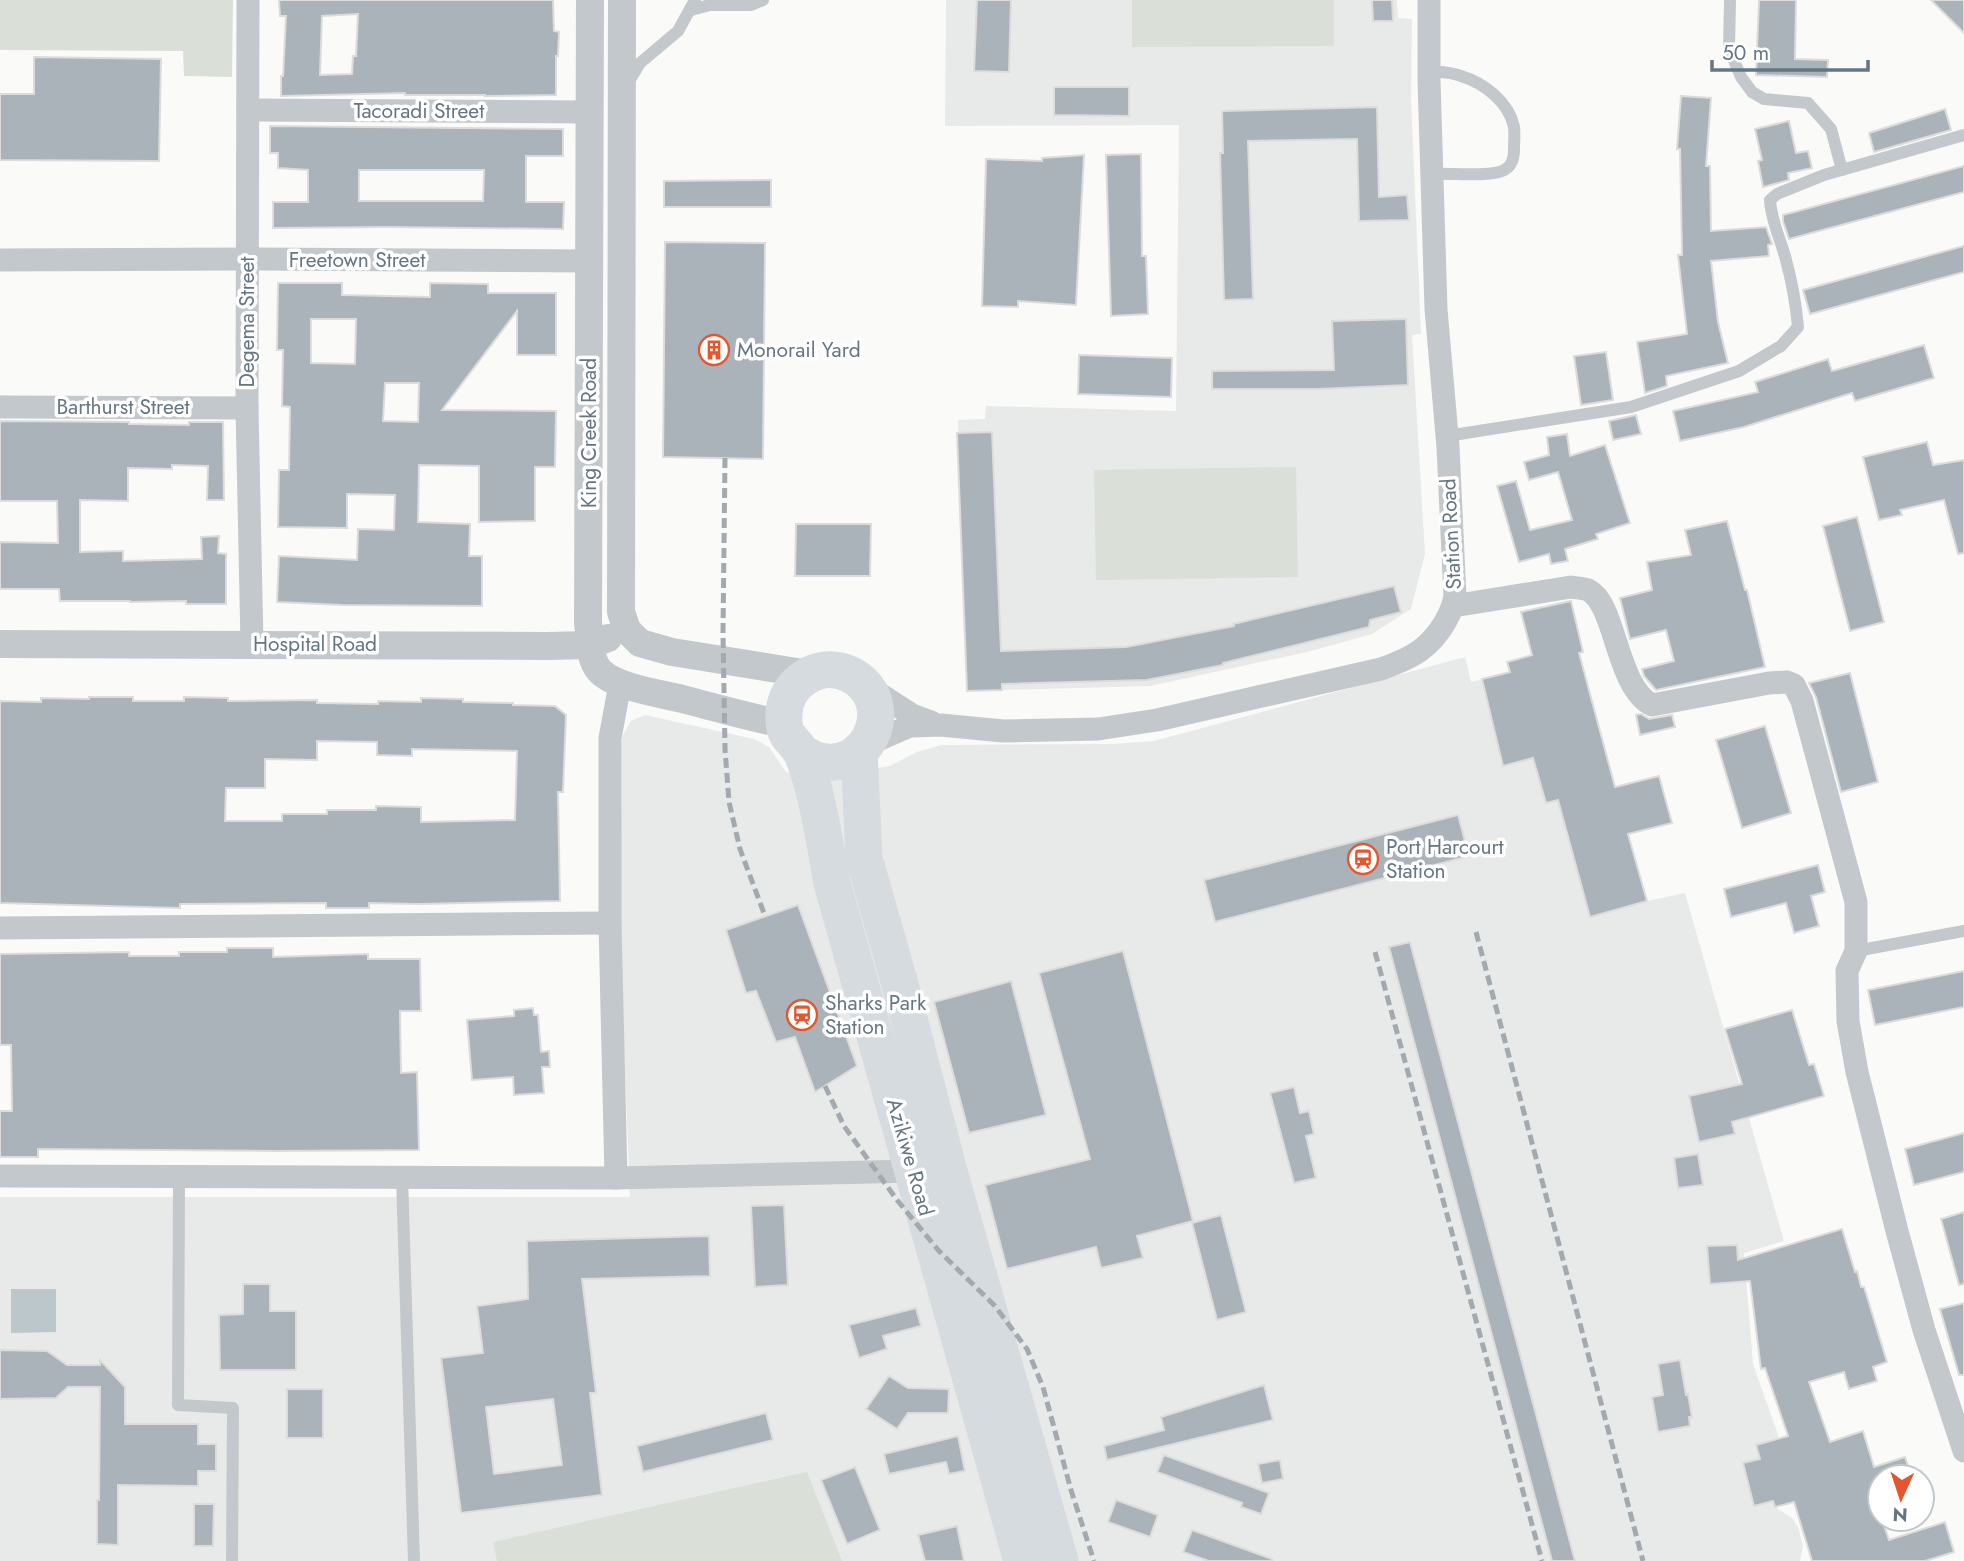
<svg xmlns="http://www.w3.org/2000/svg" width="1964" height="1561" viewBox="0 0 1964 1561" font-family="Jost,sans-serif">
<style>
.built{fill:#e8e9e9}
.green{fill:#dadfd7}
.water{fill:#bbc7cb}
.building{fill:#aab3b9;stroke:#dcdcda;stroke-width:2;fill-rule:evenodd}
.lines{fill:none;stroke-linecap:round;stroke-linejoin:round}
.service{stroke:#c3c8cc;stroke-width:12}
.minor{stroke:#c3c8cc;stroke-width:23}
.tertiary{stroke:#c3c8cc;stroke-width:28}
.primary{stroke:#d6dbdf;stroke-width:37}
.rail{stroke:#a2aab0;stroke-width:5;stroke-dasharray:10 5;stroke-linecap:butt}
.labels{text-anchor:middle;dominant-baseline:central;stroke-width:7;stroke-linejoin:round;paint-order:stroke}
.street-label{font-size:21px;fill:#657683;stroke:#fff}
.poi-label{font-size:21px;fill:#657683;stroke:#fff;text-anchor:start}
</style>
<rect width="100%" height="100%" fill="#fafaf8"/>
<g class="built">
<path d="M946,0H1397L1398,18L1412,19L1411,100L1421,334L1412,335L1425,554L1411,609L1372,634L1311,651L1150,686L967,691L958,420L985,419L986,406L1176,411L1179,125L945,126Z"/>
<path d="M1579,655L1647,901L1685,893L1784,1241L1744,1253L1753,1364L1779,1438L1756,1445L1775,1507L1792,1518L1798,1527L1803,1546L1800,1561H0V1197H630L620,948L622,737L631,721L645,715L754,739L769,747L786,772L826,776L890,766L917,752L941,745L1112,744L1154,741L1465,657L1471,682Z"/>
</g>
<g class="green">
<path d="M0,0H233L232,77L184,76L183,51L0,50Z"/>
<path d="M1132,0H1334V46L1132,47Z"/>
<path d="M1296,467L1298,577L1096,580L1094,470Z"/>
<path d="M807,1472L842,1561H497L493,1542Z"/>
</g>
<path class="water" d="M11,1289H56V1332L11,1333Z"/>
<g class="building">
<path d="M279,0H553L554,31L559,32L558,56H556V95L485,96V95H405V93L281,96V76H283L286,16H280ZM358,14L356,56H353L352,74L320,75L322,16Z"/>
<path d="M977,0H1011L1009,72L974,71Z"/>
<path d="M1372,0H1392L1393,21H1373Z"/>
<path d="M1759,0H1796L1795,59L1828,60L1827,77L1756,75Z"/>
<path d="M1931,0H1964V33Z"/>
<path d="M34,57L161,59L159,161L0,160V94H34Z"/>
<path d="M1054,87H1129V116L1054,115Z"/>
<path d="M1681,96L1711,98L1706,166H1710L1711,231L1766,227L1772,244L1768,245L1769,256L1711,261L1718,322L1728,363L1666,376L1667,386L1645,393L1637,342L1687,334L1678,255H1682L1680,149H1677Z"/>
<path d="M1377,107L1379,197L1407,195L1409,220L1359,221L1357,139L1248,141L1253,299L1224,300L1220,153H1223L1222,111Z"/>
<path d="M1945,109L1951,130L1874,152L1869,133Z"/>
<path d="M1789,121L1796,153L1808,151L1812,168L1788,173L1789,180L1763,187L1758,161L1762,160L1755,129Z"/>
<path d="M270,126L563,129V156H526V202H564L563,229L388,227L273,228V202H308V170L278,168V153H270ZM359,170H484L483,201H359Z"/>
<path d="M1141,154L1142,256H1146L1148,314L1111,316L1106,155Z"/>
<path d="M1084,155L1076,305L1018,301V307L982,306L986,159L1042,161V158Z"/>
<path d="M1964,166V192L1789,239L1783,221V215Z"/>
<path d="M771,180V207H664V181Z"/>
<path d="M665,242L765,243L763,459L663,457Z"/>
<path d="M1964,246V272L1810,314L1803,290Z"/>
<path d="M278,283H342V295L430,297V283L488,284V293H556V355H517V311L442,410L556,411L555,467H535V521L479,522V466L419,465L418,522L470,524L469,556H482V606L343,605L277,602L279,556L357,560L358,529L394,530L395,495L347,494V528L278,527L279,470H289L290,407L282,406L283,350H277ZM311,319H356L355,364L311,363ZM385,383H419L418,422L383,421Z"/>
<path d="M1406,319L1408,385L1318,389H1212V371L1334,370L1332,321Z"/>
<path d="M1924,345L1934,378L1855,401L1852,393L1744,427L1680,441L1673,411L1758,392L1755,382L1828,359L1832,371Z"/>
<path d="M1606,352L1613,400L1581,405L1574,356Z"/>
<path d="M1079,355L1172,358L1171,397L1078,394Z"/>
<path d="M1636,415L1641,434L1613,440L1609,421Z"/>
<path d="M0,421L129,422V424L189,425V422H223L224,500H207L208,466L172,465V469L128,468V501L80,500V552L123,551V561L202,559L201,537L219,536L218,553L226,554V604H186V601L130,602V601H60L59,589H0V542L58,543L57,501H0Z"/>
<path d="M992,432L1001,651L1126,647L1234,626L1233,624L1394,586L1401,612L1370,620L1369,627L1223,663V665L1147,680L1002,684V690L967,691L957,433Z"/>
<path d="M1567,434L1570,456L1605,445L1630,523L1596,534L1598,539L1565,549L1568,561L1551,564L1549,554L1519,562L1497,486L1516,481L1530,530L1572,520L1558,472L1529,480L1524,462L1549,455L1547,437Z"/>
<path d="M1927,442L1933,465L1964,460V553L1958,554L1944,500L1900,510L1902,515L1879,520L1863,457Z"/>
<path d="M1857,517L1884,622L1850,631L1823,526Z"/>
<path d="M1727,521L1745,590H1747L1765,667L1656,690L1644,676L1642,669L1674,661L1666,630L1630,639L1620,598L1652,590L1647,562L1691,555L1685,530Z"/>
<path d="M796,524H871L870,576H795Z"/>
<path d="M1571,601L1583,652L1579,653L1615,787L1659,776L1672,823L1628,834L1647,901L1590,917L1558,800L1546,803L1533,758L1503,766L1482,679L1510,672L1507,662L1532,655L1521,612Z"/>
<path d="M1850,673L1878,782L1841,792L1816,697L1809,683Z"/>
<path d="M89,697H133V701H184V697L228,698V701L317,700V703L378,704V701L421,702V698L463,699V702L513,703V705L555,706L566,715L563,792H558L560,901L419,904L369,903V908H326V903L180,904V908L0,903V701L41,702V698L89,699ZM317,741L377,742V755L412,756V749L517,751L515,820L421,822V807L376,806V810H327V814H282V821H225L226,788H265V759L317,760Z"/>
<path d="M1641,714L1649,719L1672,715L1675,727L1640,735L1636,715Z"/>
<path d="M1765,726L1791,813L1742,828L1716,740Z"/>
<path d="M1458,815L1469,856L1215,922L1204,880Z"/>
<path d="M1818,865L1825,892L1811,896L1819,926L1794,933L1786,903L1731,917L1724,889Z"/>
<path d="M798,905L857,1066L815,1092L795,1037L776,1042L756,991L746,993L726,930Z"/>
<path d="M1410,942L1575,1561H1552L1389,947Z"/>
<path d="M227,948H273V957L368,954V959H420L421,1011H400L401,1073L417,1072L419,1150L274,1151L38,1149V1157H0V1111H12L11,1045H0V954L129,952V956H179V952H227Z"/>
<path d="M1123,951L1193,1221L1137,1236L1143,1258L1101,1268L1096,1247L1007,1269L985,1185L1090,1159L1039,973Z"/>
<path d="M1964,971V1007L1875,1025L1868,990Z"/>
<path d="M1011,981L1046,1115L969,1133L934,1002Z"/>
<path d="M533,1008L534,1015H538L541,1052L549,1051L550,1067H542L544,1093L514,1095L513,1077L472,1080L467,1020L514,1016V1010Z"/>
<path d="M1792,1010L1809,1065L1814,1064L1824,1096L1732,1122L1735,1134L1699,1142L1689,1096L1742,1084L1725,1029Z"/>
<path d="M1294,1087L1300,1113L1309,1111L1314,1134L1306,1136L1316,1178L1294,1183L1270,1093Z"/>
<path d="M1964,1133V1172L1914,1185L1905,1149Z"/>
<path d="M1698,1154L1703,1185L1678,1188L1674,1158Z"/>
<path d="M784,1205L788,1285L755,1287L751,1206Z"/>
<path d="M1964,1212V1284L1959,1285L1941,1219Z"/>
<path d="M1221,1215L1246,1312L1217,1320L1192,1223Z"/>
<path d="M1842,1229L1855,1272L1857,1271L1861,1287H1864L1887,1362L1873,1367L1877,1381L1849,1389L1844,1372L1809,1382L1830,1442L1863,1431L1874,1467L1905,1457L1912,1477H1880V1496L1875,1497L1880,1519H1882L1889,1540L1945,1522L1954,1552L1925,1561H1812L1794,1502L1775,1507L1773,1501L1754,1506L1743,1463L1760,1459L1756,1445L1788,1436L1765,1368L1761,1369L1750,1281L1710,1284L1707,1246L1737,1245L1738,1260Z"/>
<path d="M709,1236L710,1276L582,1279L596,1393H590L602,1495L461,1513L441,1358L483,1353L477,1306L528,1299L527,1241ZM553,1399L562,1465L494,1474L486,1407Z"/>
<path d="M243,1284H270V1311H296V1370H220L219,1315L243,1314Z"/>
<path d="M1964,1303V1375H1959L1940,1309Z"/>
<path d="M916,1308L921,1326L883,1336L887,1349L859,1358L849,1325Z"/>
<path d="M0,1350L47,1351L67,1365H100V1360L125,1387V1424H198V1444H216V1471H198V1486L118,1485V1545L97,1544V1500H99L100,1387H68L56,1398L0,1399Z"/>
<path d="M1680,1360L1686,1395L1688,1394L1692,1417H1689L1690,1426L1658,1432L1652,1397L1663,1395L1658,1364Z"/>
<path d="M889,1376L908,1388L949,1389L948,1413H908L897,1429L866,1409Z"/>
<path d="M1264,1385L1273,1420L1107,1460L1104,1446L1164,1430L1161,1417Z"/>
<rect x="287" y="1389" width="36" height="49"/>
<path d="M766,1413L773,1440L643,1472L637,1446Z"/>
<path d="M958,1436L965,1471L949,1474L946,1462L889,1474L884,1454Z"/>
<path d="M1164,1455L1269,1493L1261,1514L1241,1507L1242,1503L1157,1472Z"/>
<path d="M1280,1460L1283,1479L1262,1483L1258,1464Z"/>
<path d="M855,1467L880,1530L847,1544L821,1480Z"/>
<path d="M1116,1500L1158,1515L1150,1537L1108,1522Z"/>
<path d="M194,1504H214L213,1546H194Z"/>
<path d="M957,1526L964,1561H925L918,1535Z"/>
<path d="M1192,1530L1272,1559V1561H1209L1183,1552Z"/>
</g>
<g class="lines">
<g class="service">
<path d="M1730,0L1729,49L1741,77L1752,92L1764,99L1808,103L1831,129L1842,170"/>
<path d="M691,10L710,5H751L763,0"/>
<path d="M1429,71C1440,72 1451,72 1461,76C1484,83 1509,102 1514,127C1515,133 1514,142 1514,149C1514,159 1512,167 1502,171C1487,177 1449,173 1431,174"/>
<path d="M628,83L640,63L678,31L695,0"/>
<path d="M1447,436L1631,407L1739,371L1781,346L1798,327C1796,304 1792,282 1786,260C1781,240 1771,221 1770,200L1777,194L1824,175L1964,135"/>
<path d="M1856,951L1964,931"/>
<path d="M179,1176L178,1405L233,1408L232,1561"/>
<path d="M402,1177L414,1561"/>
</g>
<g class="minor">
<path d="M248,0L247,408L252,644"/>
<path d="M248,110L589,112"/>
<path d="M0,260L248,259L589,261"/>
<path d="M0,407L247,408"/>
<path d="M1453,606L1571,587C1576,588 1583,588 1588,590C1616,603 1616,687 1652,705L1769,683L1787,682L1794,685L1802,701L1856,902V951L1847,971L1848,1021L1857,1072L1897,1231L1924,1330L1964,1451"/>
<path d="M867,686L912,715L931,722"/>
<path d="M866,745L910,726L941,725L1003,731L1098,729L1157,720L1381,669C1392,665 1403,661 1413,655C1433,644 1450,620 1455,597L1448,447L1436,309L1429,80V0"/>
<path d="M0,928L610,923"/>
<path d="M0,1176L616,1178L914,1171"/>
<path d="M616,1178L610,923V738L620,684"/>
</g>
<g class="tertiary">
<path d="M590,0L588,623C590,637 589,659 599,670C614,688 666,694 690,701C721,709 752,718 784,724"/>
<path d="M622,0L621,612L627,630L640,643L672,652L809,674"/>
<path d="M0,644L547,646L590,645L608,638"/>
</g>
<g class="primary">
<path d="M859,751L864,858L899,981L948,1168L1060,1561"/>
<path d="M801,752C806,755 811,758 816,760C870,776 901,699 849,674C819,660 784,683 784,715C783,738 792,737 801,752C806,761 809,774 812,783C821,815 826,850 832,883L1022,1561"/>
</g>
<g class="rail">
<path d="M725,458L723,633L725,749L729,802L740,849L765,916"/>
<path d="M1476,932L1643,1561"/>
<path d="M1375,952L1542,1561"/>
<path d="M825,1086L844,1126L897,1200L939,1251L995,1306L1027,1349L1043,1387L1071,1490L1094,1561"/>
</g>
</g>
<defs>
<g id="building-ring" transform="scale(1.575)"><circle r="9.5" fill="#fff" stroke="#e4572e" stroke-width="1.5"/><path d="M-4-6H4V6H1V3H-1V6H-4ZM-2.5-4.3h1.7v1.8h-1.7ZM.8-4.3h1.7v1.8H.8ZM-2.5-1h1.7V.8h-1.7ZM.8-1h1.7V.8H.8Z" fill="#e4572e"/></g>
<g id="station-ring" transform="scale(1.575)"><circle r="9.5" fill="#fff" stroke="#e4572e" stroke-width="1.5"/><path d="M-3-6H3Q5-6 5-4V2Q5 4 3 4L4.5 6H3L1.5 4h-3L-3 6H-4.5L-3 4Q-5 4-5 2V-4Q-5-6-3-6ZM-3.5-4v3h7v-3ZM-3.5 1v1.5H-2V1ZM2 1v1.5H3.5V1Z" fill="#e4572e"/></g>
</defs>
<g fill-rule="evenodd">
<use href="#building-ring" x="714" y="350"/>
<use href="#station-ring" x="1363" y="859"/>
<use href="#station-ring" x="802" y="1015"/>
</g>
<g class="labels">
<g class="street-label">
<text x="419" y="111">Tacoradi Street</text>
<text x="357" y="260">Freetown Street</text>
<text transform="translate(247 322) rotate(-90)">Degema Street</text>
<text x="123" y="407">Barthurst Street</text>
<text transform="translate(589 433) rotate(-90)">King Creek Road</text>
<text transform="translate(1451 534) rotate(-93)">Station Road</text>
<text x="315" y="644">Hospital Road</text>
<text transform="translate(910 1157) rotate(74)">Azikiwe Road</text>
</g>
<g class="poi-label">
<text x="737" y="350">Monorail Yard</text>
<text x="1386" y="847">Port Harcourt<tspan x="1386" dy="24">Station</tspan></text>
<text x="825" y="1003">Sharks Park<tspan x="825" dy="24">Station</tspan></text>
</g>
</g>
<g transform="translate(1901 1498) rotate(183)"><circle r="33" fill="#ffffff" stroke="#c1c8cd" stroke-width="2"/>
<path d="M0-5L12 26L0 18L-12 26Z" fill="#e4572e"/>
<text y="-10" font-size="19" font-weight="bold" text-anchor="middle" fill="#657683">N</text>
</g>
<path d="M1712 60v10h156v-10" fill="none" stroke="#657683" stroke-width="3.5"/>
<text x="1722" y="60" font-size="21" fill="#657683" stroke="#ffffff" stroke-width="5" paint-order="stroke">50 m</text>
</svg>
